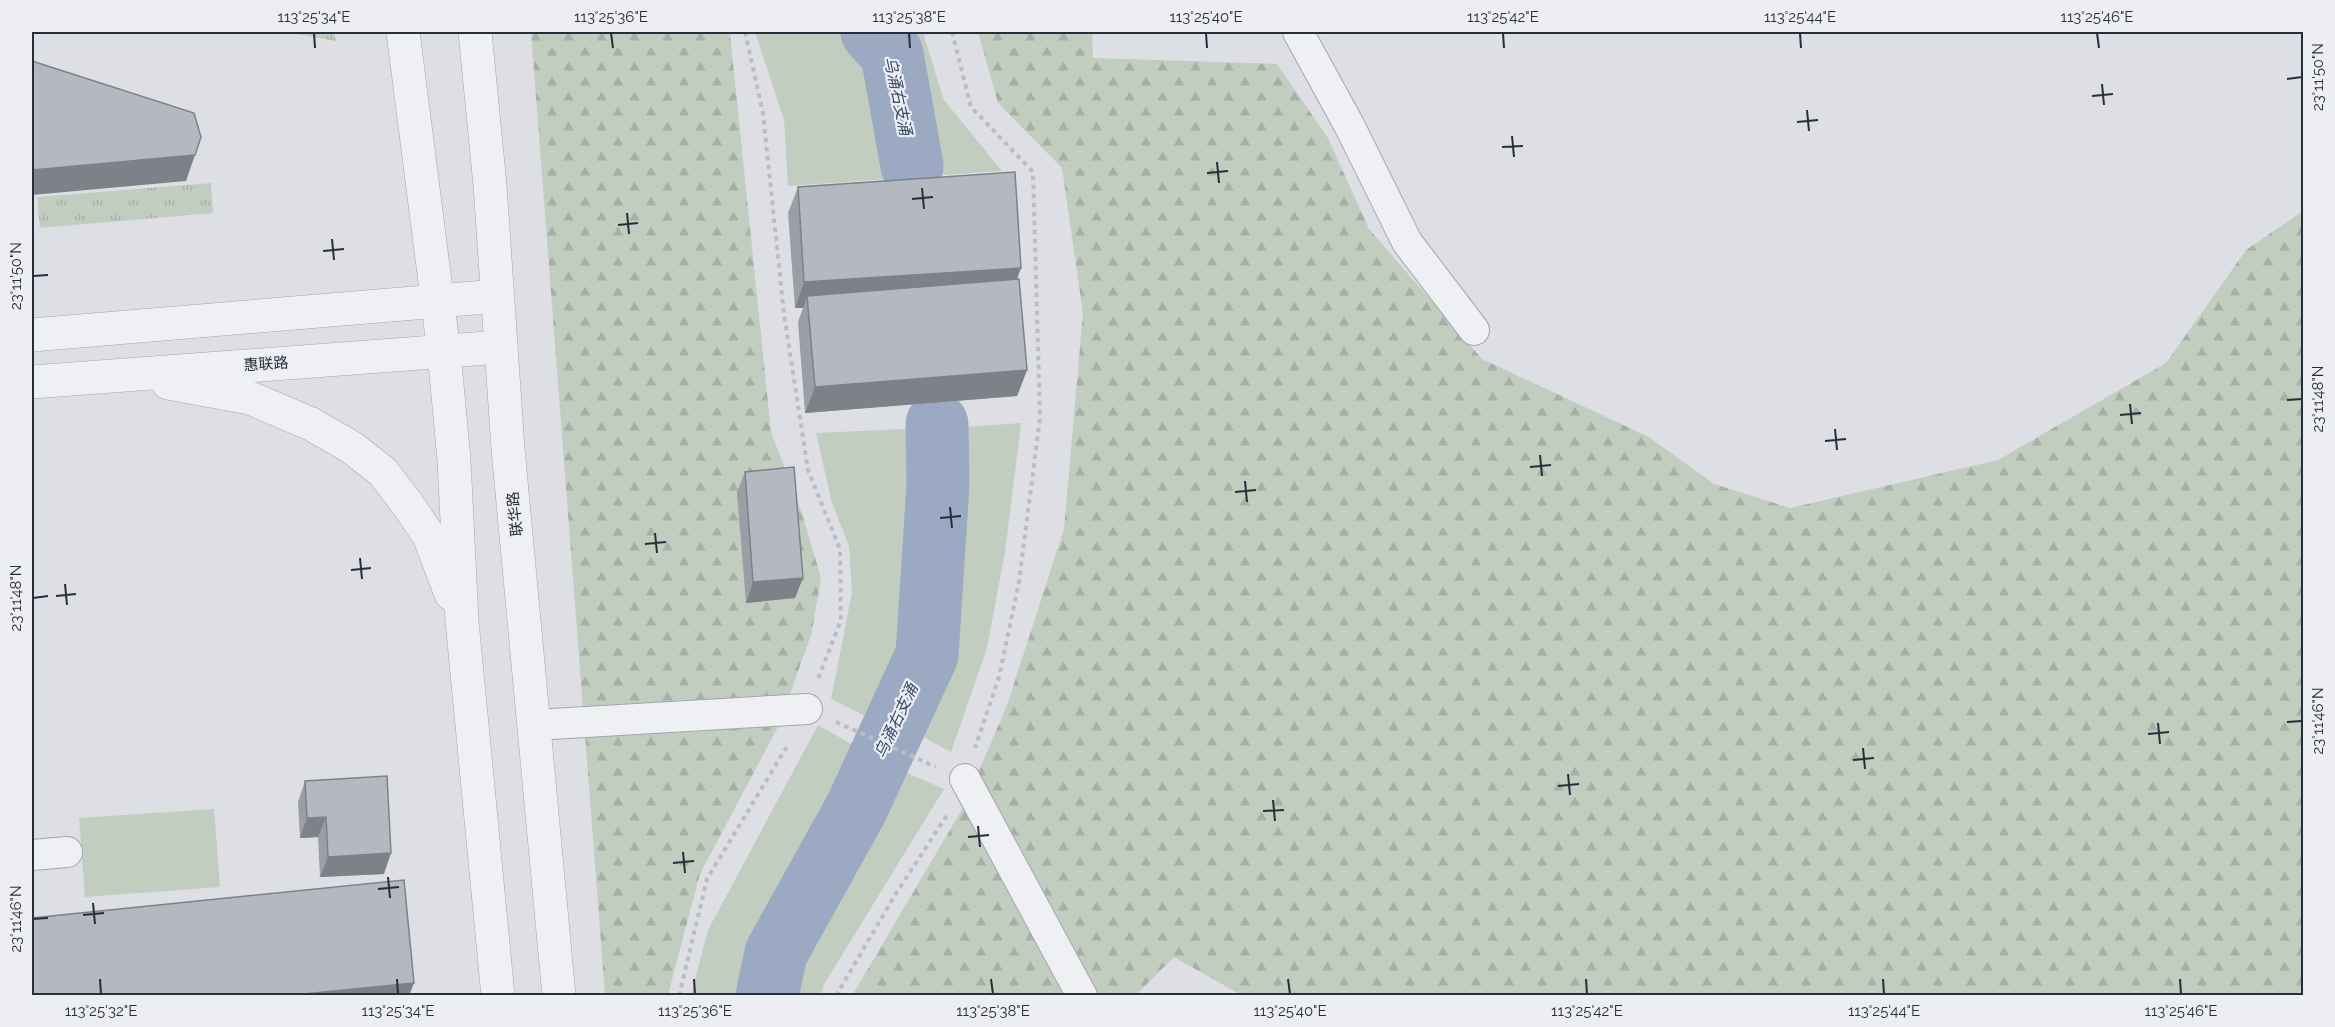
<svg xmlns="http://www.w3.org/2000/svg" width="2335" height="1027" viewBox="0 0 2335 1027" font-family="Raleway,'Noto Sans SC',sans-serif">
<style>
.grass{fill:#c1cebf}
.forest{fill:url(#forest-firs)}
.park{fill:url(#park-tufts)}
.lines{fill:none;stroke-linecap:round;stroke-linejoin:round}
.river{stroke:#9baac2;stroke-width:63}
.minor-casing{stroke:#a3a6ae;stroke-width:32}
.tertiary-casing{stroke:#a3a6ae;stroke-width:34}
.path{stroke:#bbbdc4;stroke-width:4;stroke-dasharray:4.5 4.5;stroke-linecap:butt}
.minor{stroke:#eff0f4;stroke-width:30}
.tertiary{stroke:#eff0f4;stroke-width:33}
.wall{fill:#9b9ea6}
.shaded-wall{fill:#7e8187}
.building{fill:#b4b8c1;stroke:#7e8187;stroke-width:1.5}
.ticks{fill:none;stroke:#282d3a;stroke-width:2}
.labels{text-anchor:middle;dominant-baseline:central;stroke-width:4.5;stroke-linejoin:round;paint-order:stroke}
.street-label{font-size:15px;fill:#282d3a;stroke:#eceef3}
.water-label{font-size:16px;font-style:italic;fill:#364969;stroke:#eceef3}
.neatline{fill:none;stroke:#282d3a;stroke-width:2}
.ticks-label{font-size:15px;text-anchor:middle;fill:#282d3a}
</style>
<defs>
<pattern id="forest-firs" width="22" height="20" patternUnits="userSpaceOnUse" patternTransform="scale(1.5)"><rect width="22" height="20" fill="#c1cebf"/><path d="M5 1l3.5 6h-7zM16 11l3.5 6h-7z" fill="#a6b1a5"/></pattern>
<pattern id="park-tufts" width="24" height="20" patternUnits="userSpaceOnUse" patternTransform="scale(1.5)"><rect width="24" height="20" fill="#c1cebf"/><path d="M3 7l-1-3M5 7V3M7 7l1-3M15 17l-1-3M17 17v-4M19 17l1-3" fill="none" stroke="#a6b1a5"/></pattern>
</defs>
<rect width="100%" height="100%" fill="#dddfe5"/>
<g class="grass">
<path d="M755,32H923L944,100L1002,171L788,186L784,120Z"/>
<path d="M1021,423L1005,552L987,648L951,752L912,731L947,616L951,428Z"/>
<path d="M925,428L927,497L915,653L883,725L831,699L852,592L849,546L832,503L816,433Z"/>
<path d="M818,725L872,756C825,832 773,907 754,995H691L708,930Z"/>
<path d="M893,767L944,789L823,986L822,995H781L788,961Z"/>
<path d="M214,809L220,887L85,897L79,818Z"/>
</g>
<g class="forest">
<path d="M531,32L730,33L771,432L802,513L821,578L812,632L779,725L700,874L668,995H605Z"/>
<path d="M978,32H1092L1093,58L1277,64L1328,138L1369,229L1482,359L1649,437L1714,484L1790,508L1998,460L2166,363L2246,250L2303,211V995L1243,996L1174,957L1136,995L852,996L964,806L1007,705L1064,529L1083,313L1062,168L998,103Z"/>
</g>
<g class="park">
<path d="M285,32H334L336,41Z"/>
<path d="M211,183L213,213L40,228L37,197Z"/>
</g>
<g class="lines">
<g class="river">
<path d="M872,32L892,54L912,166"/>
<path d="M767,996L776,953L856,809L927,655L938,485L937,424"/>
</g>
<g class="minor-casing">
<g id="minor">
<path d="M1298,32L1349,125L1407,242L1474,330"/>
<path d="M535,725L807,709"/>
<path d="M965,779L1082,996"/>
<path d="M32,855L67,852"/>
</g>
</g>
<g class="tertiary-casing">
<g id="tertiary">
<path d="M403,32L444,352L454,460L462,621L498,996"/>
<path d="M475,32L490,185L508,449L559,996"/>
<path d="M32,335L498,296"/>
<path d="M32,382L501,347"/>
<path d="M168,383L250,398L311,424L351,447L383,472L408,505L429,536L451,594"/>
</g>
</g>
<g class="path">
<path d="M745,32L763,113L784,314L808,470L840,549L841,620L818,679"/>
<path d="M952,32L971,107L1033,172L1040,418L1019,582L999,677L975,748"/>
<path d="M836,722L936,767"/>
<path d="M679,996L707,879L789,743"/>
<path d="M836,996L895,895L947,815"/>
</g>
<use href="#minor" class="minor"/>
<use href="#tertiary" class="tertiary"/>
</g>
<g class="wall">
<path d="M798,187L1017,280L1027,370L1017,396L805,413L798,322L803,308H795L788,213Z"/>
<path d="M745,472L795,598L746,603L737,492Z"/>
<path d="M305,781L384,874L320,877L318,837L300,838L298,802Z"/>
</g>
<g class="shaded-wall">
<path d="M195,155L186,181L32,195V170Z"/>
<path d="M1021,268L1012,293L807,296L803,308H795L804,282Z"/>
<path d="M1027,370L1017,396L805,413L815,387Z"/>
<path d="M803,578L795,598L746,603L753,582Z"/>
<path d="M326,817L318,837L300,838L307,818Z"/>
<path d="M391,853L384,874L320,877L328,857Z"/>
<path d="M414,983L409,996H284Z"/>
</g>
<g class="building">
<path d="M32,61L194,113L201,137L195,155L32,170Z"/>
<path d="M1015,172L1021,268L804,282L798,187Z"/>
<path d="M1019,279L1027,370L815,387L807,296Z"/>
<path d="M794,467L803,578L753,582L745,472Z"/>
<path d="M387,776L391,853L328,857L326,817L307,818L305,781Z"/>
<path d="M404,880L414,983L284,996H32V918Z"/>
</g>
<path class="ticks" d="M314,33L315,48M611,33L613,48M909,33L910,48M1206,33L1207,48M1503,33L1504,48M1800,33L1801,48M2097,33L2099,48M2287,79L2302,77M2102,84L2104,105M2092,96L2113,94M1807,110L1809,131M1797,122L1818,120M1512,136L1514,157M1502,147L1523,146M1217,162L1219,183M1207,173L1228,171M922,188L924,209M912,199L933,197M627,213L629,234M618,225L638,223M332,239L334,260M323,251L344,249M33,276L48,275M2287,400L2302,399M2130,404L2132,424M2120,415L2141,413M1835,429L1837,450M1825,441L1846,439M1540,455L1542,476M1530,467L1551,465M1245,481L1247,502M1235,492L1256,490M950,507L952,528M940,518L961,516M655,533L657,553M645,544L666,542M360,558L362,579M351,570L371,568M65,584L67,605M56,596L76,594M33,598L48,596M2287,722L2302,721M2158,723L2160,744M2148,734L2169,732M1863,748L1865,769M1853,760L1874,758M1568,774L1570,795M1558,786L1579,784M1273,800L1275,821M1263,811L1284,810M978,826L980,847M968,837L989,835M683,852L685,873M673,863L694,861M388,877L390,898M378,889L399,887M93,903L95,924M83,915L104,913M33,919L48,918M100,979L101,994M397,979L398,994M694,979L695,994M991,979L993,994M1288,979L1290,994M1586,979L1587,994M1883,979L1884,994M2180,979L2181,994"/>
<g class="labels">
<g class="street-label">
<text transform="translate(266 364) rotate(-4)">惠联路</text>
<text transform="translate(515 514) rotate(-96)">联华路</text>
</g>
<g class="water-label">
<text transform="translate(898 96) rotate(78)">乌涌右支涌</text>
<text transform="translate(896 721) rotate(-65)">乌涌右支涌</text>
</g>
</g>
<rect width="2335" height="1027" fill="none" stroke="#eceef3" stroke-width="66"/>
<rect x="33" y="33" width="2269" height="961" class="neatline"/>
<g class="ticks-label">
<text x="314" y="22">113°25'34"E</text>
<text x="611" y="22">113°25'36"E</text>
<text x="909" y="22">113°25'38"E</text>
<text x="1206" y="22">113°25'40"E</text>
<text x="1503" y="22">113°25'42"E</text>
<text x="1800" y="22">113°25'44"E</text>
<text x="2097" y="22">113°25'46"E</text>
<text transform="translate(2318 77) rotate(-90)" y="5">23°11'50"N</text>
<text transform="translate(16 276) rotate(-90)" y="5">23°11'50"N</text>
<text transform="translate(2318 399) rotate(-90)" y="5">23°11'48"N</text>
<text transform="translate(16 598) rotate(-90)" y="5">23°11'48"N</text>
<text transform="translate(2318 721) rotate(-90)" y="5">23°11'46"N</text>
<text transform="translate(16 919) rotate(-90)" y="5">23°11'46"N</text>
<text x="101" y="1016">113°25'32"E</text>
<text x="398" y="1016">113°25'34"E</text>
<text x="695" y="1016">113°25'36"E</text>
<text x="993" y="1016">113°25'38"E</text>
<text x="1290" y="1016">113°25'40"E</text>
<text x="1587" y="1016">113°25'42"E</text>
<text x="1884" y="1016">113°25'44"E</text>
<text x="2181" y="1016">113°25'46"E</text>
</g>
</svg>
